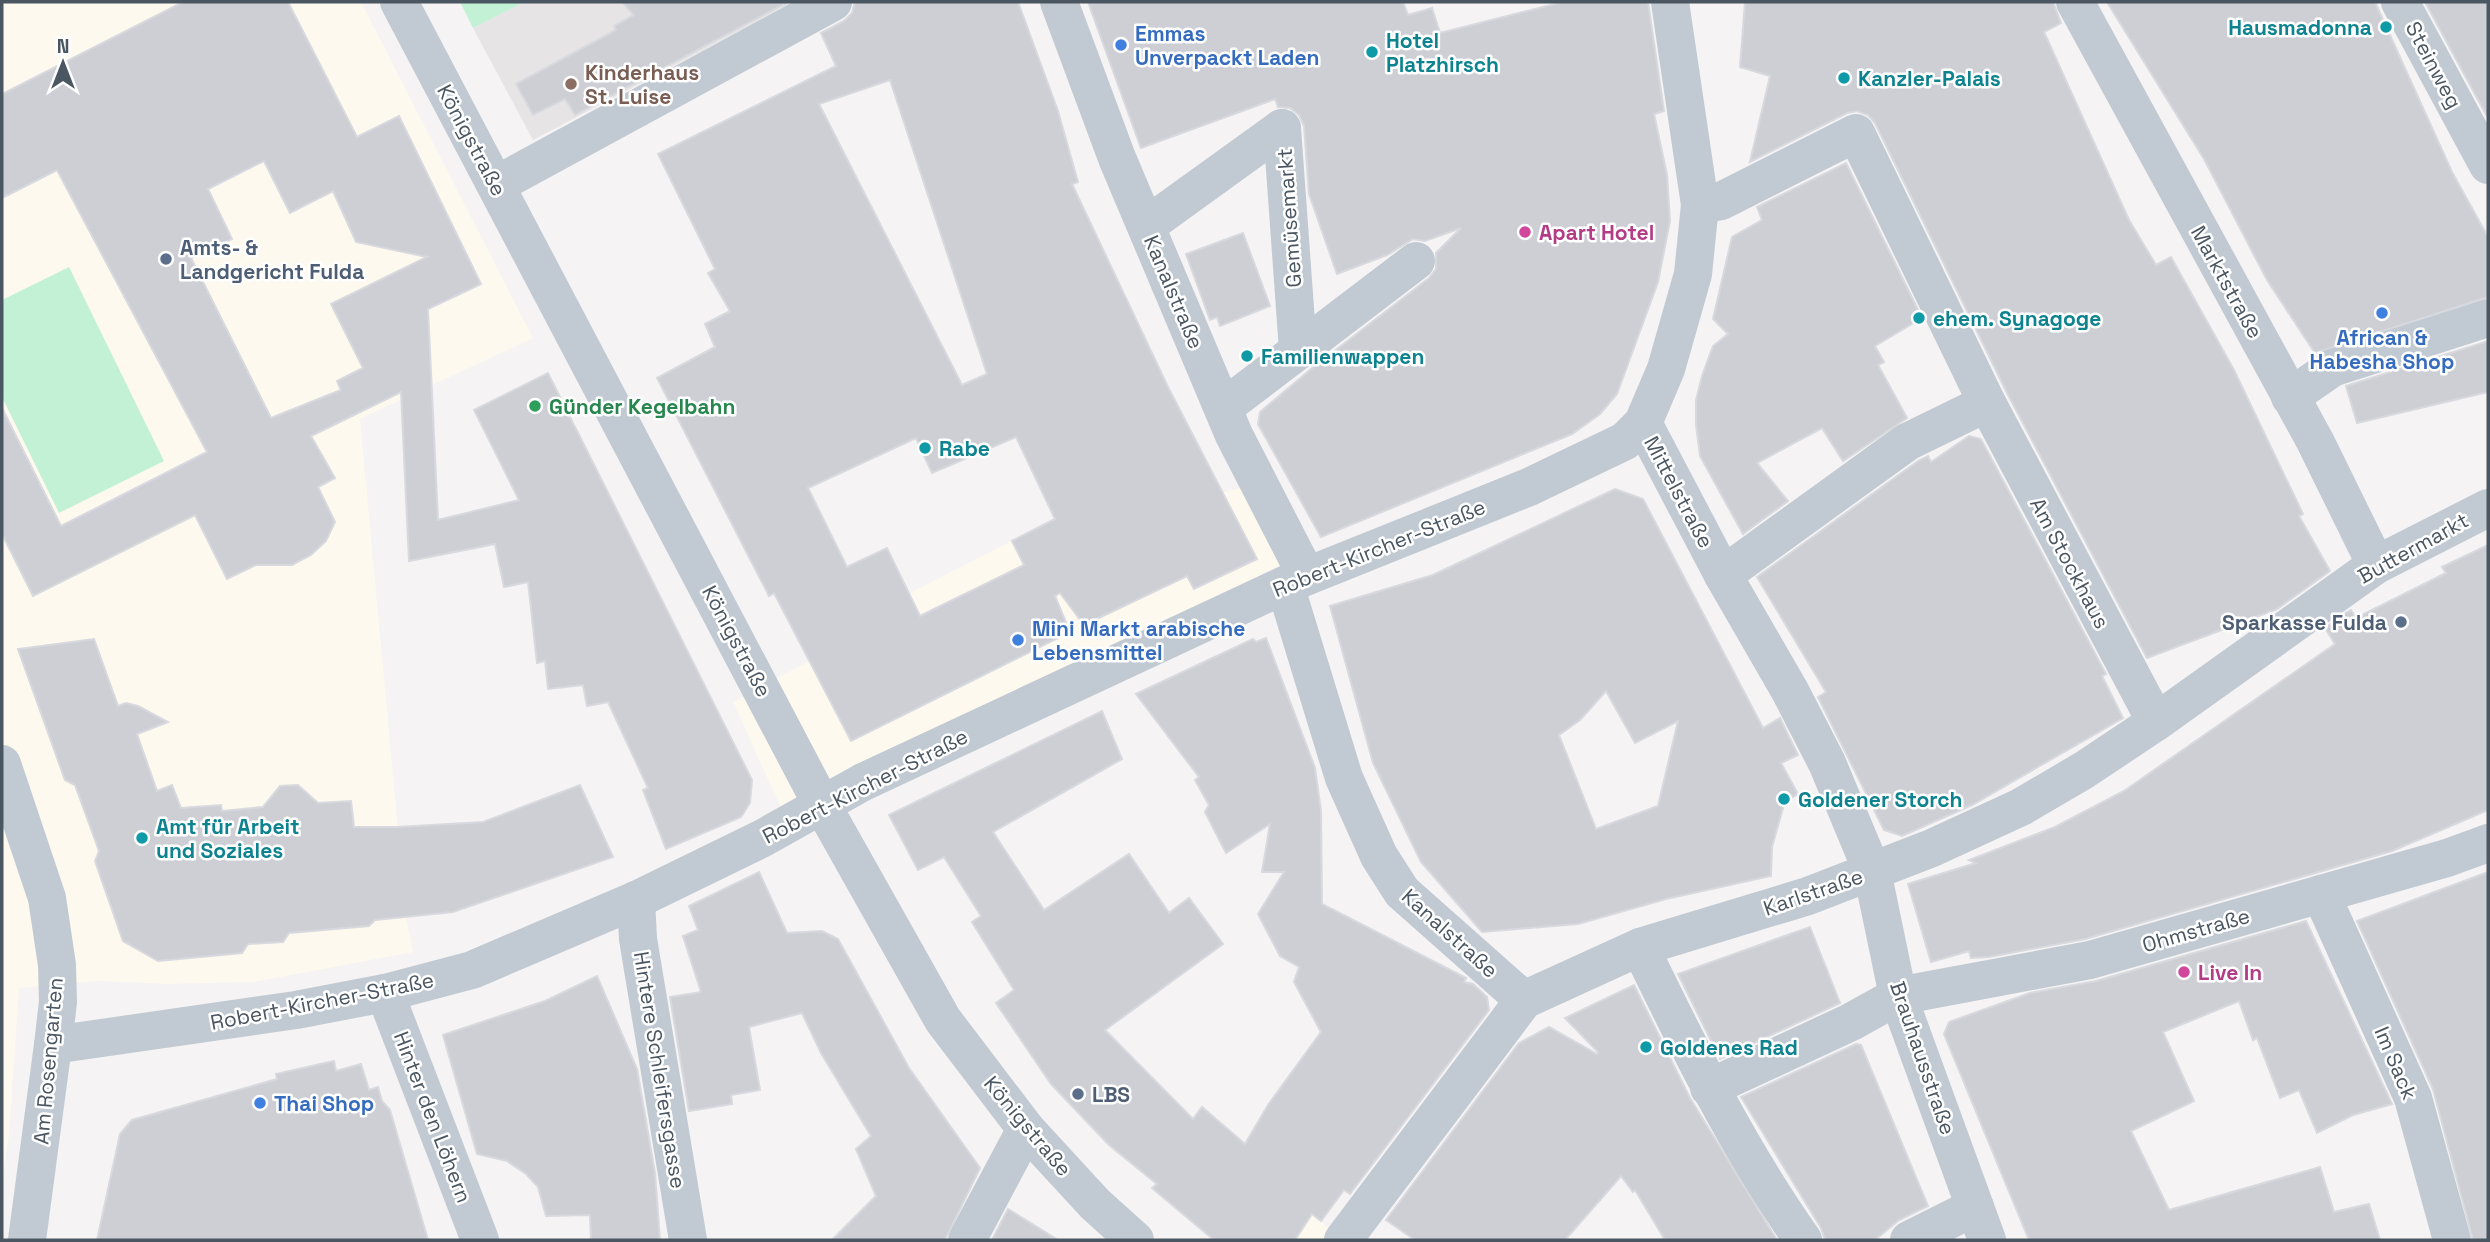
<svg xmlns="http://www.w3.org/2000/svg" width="2490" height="1242" viewBox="0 0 2490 1242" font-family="'Space Grotesk',sans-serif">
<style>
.commercial{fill:#fdf9ef}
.education{fill:#e6e4e5}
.green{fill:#c3f1d5}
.building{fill:#cdcfd5;stroke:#d7d9de;stroke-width:2;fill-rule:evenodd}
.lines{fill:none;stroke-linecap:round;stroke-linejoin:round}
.minor{stroke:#c1cad2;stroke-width:38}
.culture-dot{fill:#0f9aa8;stroke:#fff;stroke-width:2.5}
.shop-dot{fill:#3f7fe0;stroke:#fff;stroke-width:2.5}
.education-dot{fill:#8d6e63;stroke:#fff;stroke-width:2.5}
.hotel-dot{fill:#d1479c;stroke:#fff;stroke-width:2.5}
.service-dot{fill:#5c6f8a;stroke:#fff;stroke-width:2.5}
.leisure-dot{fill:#2e9e5b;stroke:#fff;stroke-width:2.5}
.labels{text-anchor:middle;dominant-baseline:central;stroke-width:5;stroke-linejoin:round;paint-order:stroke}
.culture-label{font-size:21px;font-weight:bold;fill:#0d838f;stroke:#fff;text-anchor:start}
.shop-label{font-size:21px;font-weight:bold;fill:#366cbe;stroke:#fff;text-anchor:start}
.street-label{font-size:21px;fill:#4a5661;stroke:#fff}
.education-label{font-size:21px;font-weight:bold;fill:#785e54;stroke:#fff;text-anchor:start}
.hotel-label{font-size:21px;font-weight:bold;fill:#b23c85;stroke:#fff;text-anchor:start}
.service-label{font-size:21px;font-weight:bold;fill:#4e5e75;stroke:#fff;text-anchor:start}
.leisure-label{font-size:21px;font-weight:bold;fill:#27864d;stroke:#fff;text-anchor:start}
</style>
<rect width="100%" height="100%" fill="#f5f3f3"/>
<g class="commercial">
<path d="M2,2H361L533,338L360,419L406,916L413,952L254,982L168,984L98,981L19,988L9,1136L2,1180Z"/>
<path d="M1245,487L1285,563L781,808L733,702L863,632L879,609L1091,500L1161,524L1224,492Z"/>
<path d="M1267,1183L1323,1223L1338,1240H1227Z"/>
</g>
<path class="education" d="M524,2H795L533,140L473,28Z"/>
<g class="green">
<path d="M460,2H524L473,28Z"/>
<path d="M69,267L164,461L59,513L2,397V300Z"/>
</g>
<g class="building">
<path d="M183,2H288L357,137L399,116L481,284L428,309L438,520L519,500L474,410L548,373L752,780L750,803L741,817L666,849L643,790L648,788L608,702L587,706L583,685L548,689L545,661L537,663L528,582L504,587L495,544L409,561L401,392L311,436L335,478L318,487L335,522L326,541L311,555L292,565H256L227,579L195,515L33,596L2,534V408L61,526L207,452L57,170L2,198V94ZM264,161L290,213L333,191L356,242L427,257L331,304L363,368L337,381L341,390L271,418L191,258L232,239L208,189Z"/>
<path d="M622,2H788L575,115L565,99L533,115L516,84L616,30L614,26L634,15Z"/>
<path d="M855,2H1018L1058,111L1078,182L1072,184L1168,387L1257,559L1194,589L1187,576L1084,625L1060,593L1055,596L1070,632L851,741L774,593L769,596L657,378L715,347L705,324L730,311L708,273L715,269L658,154L836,66L821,33L844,21L852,13ZM890,80L987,374L962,385L819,104ZM1016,437L1055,519L1012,541L1024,565L920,616L887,548L847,567L808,488L916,438L932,473Z"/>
<path d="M1088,2H1403L1408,15L1432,8L1440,33L1563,2H1648L1664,111L1654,114L1667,175L1670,221L1658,282L1617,394L1600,414L1572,434L1321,537L1258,424L1260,412L1311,369L1429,278L1436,269V253L1461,228L1425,241L1413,239L1387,255L1337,274L1309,194L1304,126L1299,115L1290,108L1278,107L1275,99L1141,148Z"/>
<path d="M1745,2H2053L2061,23L2044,32L2129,220L2156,265L2171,257L2234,370L2303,514L2299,516L2330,571L2277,609L2147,658L2007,393L1875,123L1868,115L1857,111L1847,113L1750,162L1770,76L1740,67Z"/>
<path d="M2107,2H2375L2452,172L2488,237V297L2315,353L2267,280L2204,159Z"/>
<path d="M2425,2H2488V118L2483,109Z"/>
<path d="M1846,163L1922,318L1875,346L1884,362L1878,365L1907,418L1843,461L1822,428L1757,463L1788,501L1743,534L1700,456L1696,425V400L1702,376L1713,346L1728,334L1713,319L1732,237L1762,220L1757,207Z"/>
<path d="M1243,233L1270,306L1220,326L1217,317L1210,320L1186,254Z"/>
<path d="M2488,341V392L2357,423L2346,386Z"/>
<path d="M1969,436L1981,439L2106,674L2102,676L2123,718L1972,805L1902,836L1884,830L1818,697L1826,692L1757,577L1918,461L1928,456L1931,462Z"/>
<path d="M1615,489L1643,499L1763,728L1780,718L1798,755L1781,763L1798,794L1785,801L1772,847L1771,876L1666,899L1578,924L1482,932L1421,862L1373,763L1330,606L1433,575ZM1606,691L1635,743L1678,721L1658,806L1596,829L1559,735L1580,720Z"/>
<path d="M2488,545V810L2392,851L2085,939L1989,957L1971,958L1969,951L1931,962L1908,884L1976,863L1969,860L2055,827L2124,791L2335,644L2325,628L2344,614L2351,610L2356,618L2446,573L2442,567Z"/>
<path d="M1266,638L1315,768L1321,811L1322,904L1466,978L1464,982L1473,984L1487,997L1489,1010L1350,1194L1344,1190L1321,1221L1312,1214L1295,1240H1214L1152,1188L1157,1184L1109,1145L1051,1084L996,1003L1014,990L972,922L981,916L944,857L918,870L889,815L1102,711L1122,759L993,832L1044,910L1129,854L1169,913L1189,898L1223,944L1105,1030L1193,1119L1202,1107L1245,1144L1268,1105L1321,1032L1294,982L1299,967L1280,956L1258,914L1284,872H1262L1270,824L1226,853L1205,812L1209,805L1195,780L1199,777L1136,694L1253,639L1256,642Z"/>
<path d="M94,639L118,706L126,703L138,706L168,722L137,734L157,791L172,785L181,808L221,805L222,811L263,807L280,786L298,785L318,803L351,801L354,827H398L483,822L580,785L613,857L453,912L375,920L369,926L289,933L283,942L248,944L242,953L158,961L123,941L95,861L99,851L75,785L65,780L18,649Z"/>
<path d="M759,872L787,933L822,931L838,939L909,1068L980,1168L945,1240H832L876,1196L856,1149L871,1136L821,1053L802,1013L749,1027L760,1090L731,1095L732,1104L689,1111L670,997L701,992L683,936L698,930L689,906Z"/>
<path d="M2488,872V1240H2473L2433,1089L2357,921Z"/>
<path d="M2306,921L2392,1104L2353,1115L2317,1133L2299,1090L2280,1098L2257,1038L2253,1040L2239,1001L2163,1032L2194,1101L2131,1131L2169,1210L2320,1167L2334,1212L2369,1204L2380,1240H2029L1944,1034L1949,1022L2030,993L2096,981Z"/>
<path d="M1810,927L1840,1003L1720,1059L1678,974Z"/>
<path d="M597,976L637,1069L655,1173L660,1240H591L590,1215L546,1216L538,1187L526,1174L507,1161L477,1154L443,1035L545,1001Z"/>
<path d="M1634,985L1690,1098L1777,1240H1665L1635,1190L1633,1192L1621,1176L1565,1240H1415L1386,1220L1519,1043L1549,1027L1597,1054L1598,1052L1565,1018Z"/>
<path d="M1856,1044L1861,1045L1928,1206L1899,1220L1875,1240H1825L1821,1228L1741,1097Z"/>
<path d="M334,1061L336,1071L361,1064L369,1090L378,1087L382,1101L390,1110L428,1240H97L120,1134L132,1120L277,1079L276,1074Z"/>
<path d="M1008,1209L1058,1240H992Z"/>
</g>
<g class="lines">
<g class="minor">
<path d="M399,2L822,805L943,1020L1026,1129L1095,1204L1135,1240"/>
<path d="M1059,2L1117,158L1234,435L1306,575"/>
<path d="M2075,2L2315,441L2376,565"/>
<path d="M2400,2L2488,165"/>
<path d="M1282,128L1298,350"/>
<path d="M496,185L833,2"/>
<path d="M1700,205L1721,201L1856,133L1987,403L2156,722"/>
<path d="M1146,226L1282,128"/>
<path d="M2290,397L2332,368L2488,318"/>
<path d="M1223,408L1416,261"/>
<path d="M1643,423L1723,575L1790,691L1827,763L1872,871L1898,996L1987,1240"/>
<path d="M1723,575L1907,442L1987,403"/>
<path d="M1285,585L1344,778L1379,856L1402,892L1524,1000"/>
<path d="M2,764L47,898L57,965L58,1002L53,1045L27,1240"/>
<path d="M2321,894L2413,1098L2452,1240"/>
<path d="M636,900L638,939L688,1240"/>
<path d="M1640,947C1689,1048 1738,1148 1803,1240"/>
<path d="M385,993L480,1240"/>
<path d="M53,1045L296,1010L385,993L472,970L636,900L763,838L863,782L1285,585L1529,487L1625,441L1643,423L1666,369L1693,274L1700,205L1670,2"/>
<path d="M1709,1088L1851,1022L1898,996L2090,960L2447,858L2488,843"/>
<path d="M967,1240L1026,1129"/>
<path d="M1343,1240L1524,1000L1640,947L1808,896L1932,848L2021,807L2084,770L2156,722L2376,565L2488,508"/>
<path d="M1909,1240L1975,1207"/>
</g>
</g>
<g class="culture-dot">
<circle cx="2386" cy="27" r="7"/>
<circle cx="1372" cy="52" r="7"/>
<circle cx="1844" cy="78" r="7"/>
<circle cx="1919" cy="318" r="7"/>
<circle cx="1247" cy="356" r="7"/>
<circle cx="925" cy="448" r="7"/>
<circle cx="1784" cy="799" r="7"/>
<circle cx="142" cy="838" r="7"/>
<circle cx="1646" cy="1047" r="7"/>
</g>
<g class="shop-dot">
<circle cx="1121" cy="45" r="7"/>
<circle cx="2382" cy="313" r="7"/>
<circle cx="1018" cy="640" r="7"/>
<circle cx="260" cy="1103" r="7"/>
</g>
<circle class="education-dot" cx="571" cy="84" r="7"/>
<g class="hotel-dot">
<circle cx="1525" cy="232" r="7"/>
<circle cx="2184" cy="972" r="7"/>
</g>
<g class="service-dot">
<circle cx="166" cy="259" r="7"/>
<circle cx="2401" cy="622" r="7"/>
<circle cx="1078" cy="1094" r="7"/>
</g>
<circle class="leisure-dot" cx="535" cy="406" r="7"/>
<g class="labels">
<g class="culture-label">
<text x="2372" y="27" text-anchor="end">Hausmadonna</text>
<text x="1386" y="40">Hotel<tspan x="1386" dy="24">Platzhirsch</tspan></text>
<text x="1858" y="78">Kanzler-Palais</text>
<text x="1933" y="318">ehem. Synagoge</text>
<text x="1261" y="356">Familienwappen</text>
<text x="939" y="448">Rabe</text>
<text x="1798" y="799">Goldener Storch</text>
<text x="156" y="826">Amt für Arbeit<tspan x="156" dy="24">und Soziales</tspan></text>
<text x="1660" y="1047">Goldenes Rad</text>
</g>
<g class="shop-label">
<text x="1135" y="33">Emmas<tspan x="1135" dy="24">Unverpackt Laden</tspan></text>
<text x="2382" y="337" text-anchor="middle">African &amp;<tspan x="2382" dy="24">Habesha Shop</tspan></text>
<text x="1032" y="628">Mini Markt arabische<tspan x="1032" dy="24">Lebensmittel</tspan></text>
<text x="274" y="1103">Thai Shop</text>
</g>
<g class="street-label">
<text transform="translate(2434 65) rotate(62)">Steinweg</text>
<text transform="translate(472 140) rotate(62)">Königstraße</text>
<text transform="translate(1289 218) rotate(-94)">Gemüsemarkt</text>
<text transform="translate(2227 282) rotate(61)">Marktstraße</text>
<text transform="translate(1174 292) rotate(67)">Kanalstraße</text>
<text transform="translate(1679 492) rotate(62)">Mittelstraße</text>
<text transform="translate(1379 548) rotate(-22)">Robert-Kircher-Straße</text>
<text transform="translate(2413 548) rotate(-29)">Buttermarkt</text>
<text transform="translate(2070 563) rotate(62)">Am Stockhaus</text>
<text transform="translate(737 641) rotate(62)">Königstraße</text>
<text transform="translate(865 786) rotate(-27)">Robert-Kircher-Straße</text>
<text transform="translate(1813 892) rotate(-19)">Karlstraße</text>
<text transform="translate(2196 930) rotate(-16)">Ohmstraße</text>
<text transform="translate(1450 933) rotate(42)">Kanalstraße</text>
<text transform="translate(322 1001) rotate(-11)">Robert-Kircher-Straße</text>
<text transform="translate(1923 1058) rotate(71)">Brauhausstraße</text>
<text transform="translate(48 1061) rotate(-85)">Am Rosengarten</text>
<text transform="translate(2396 1063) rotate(67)">Im Sack</text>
<text transform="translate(660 1070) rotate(81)">Hintere Schleifersgasse</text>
<text transform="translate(433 1117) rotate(69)">Hinter den Löhern</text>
<text transform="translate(1028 1126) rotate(50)">Königstraße</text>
</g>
<g class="education-label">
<text x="585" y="72">Kinderhaus<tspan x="585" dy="24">St. Luise</tspan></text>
</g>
<g class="hotel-label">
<text x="1539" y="232">Apart Hotel</text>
<text x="2198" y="972">Live In</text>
</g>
<g class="service-label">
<text x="180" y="247">Amts- &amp;<tspan x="180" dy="24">Landgericht Fulda</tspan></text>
<text x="2387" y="622" text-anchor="end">Sparkasse Fulda</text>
<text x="1092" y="1094">LBS</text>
</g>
<g class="leisure-label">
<text x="549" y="406">Günder Kegelbahn</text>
</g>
</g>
<rect width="2490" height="1242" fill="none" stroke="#4a5661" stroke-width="7"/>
<g transform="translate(63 63)" stroke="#ffffff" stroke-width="5" paint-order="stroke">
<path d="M0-5L12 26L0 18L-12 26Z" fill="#4a5661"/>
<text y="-10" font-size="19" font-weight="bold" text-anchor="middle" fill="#4a5661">N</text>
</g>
</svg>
